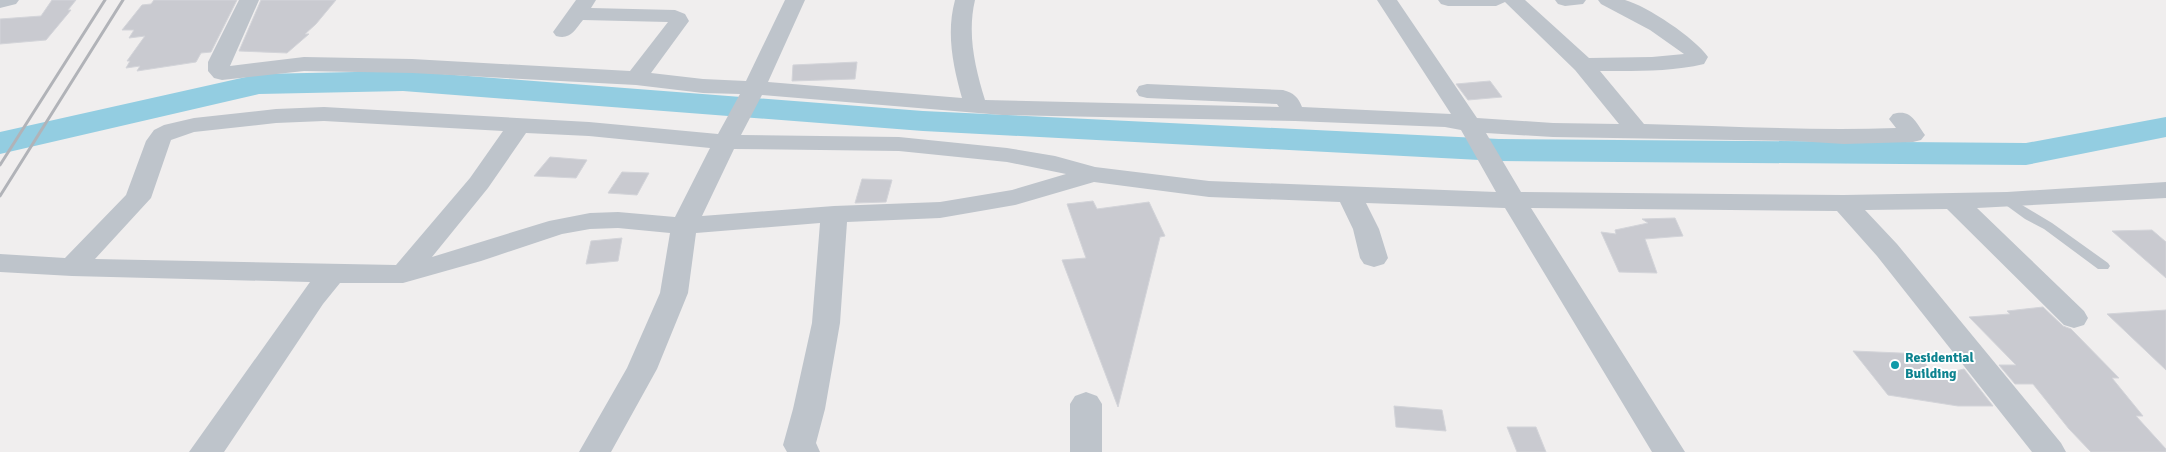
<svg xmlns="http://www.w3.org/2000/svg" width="2166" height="452" viewBox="0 0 2166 452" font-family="Signika,sans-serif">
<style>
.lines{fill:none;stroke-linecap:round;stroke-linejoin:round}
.river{fill:#93cde1;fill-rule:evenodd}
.building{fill:#c9cad0;stroke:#d3d4d9}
.service{fill:#bec4cb;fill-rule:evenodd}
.minor{fill:#bec4cb;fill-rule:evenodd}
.rail{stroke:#b1b3b8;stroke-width:3}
.culture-dot{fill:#0f9aa8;stroke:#fff;stroke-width:2}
.labels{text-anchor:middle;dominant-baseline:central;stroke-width:4;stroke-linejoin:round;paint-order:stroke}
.culture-label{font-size:14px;font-weight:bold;fill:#0d838f;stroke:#fff;text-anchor:start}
</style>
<rect width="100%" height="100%" fill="#f0eeee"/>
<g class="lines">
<path class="river" d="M403,71L923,111L1499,139L2026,143L2166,117V137L2026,165L1499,161L923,131L403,91L259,94L0,154V132L259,74Z"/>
</g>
<g class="building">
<path d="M52,0H76L68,10H71L46,40L0,44V19L41,16Z"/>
<path d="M154,0H237L211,52L201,53L196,62L137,71L140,66L126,68L130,61H127L145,36L129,38L134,30H122L142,5L151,4Z"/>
<path d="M261,0H336L316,24L305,34H309L287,53L239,51Z"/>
<path d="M857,62L855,79L792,81L793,65Z"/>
<path d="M1490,81L1502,97L1468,100L1456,84Z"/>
<path d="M550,157L587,160L576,178L534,176Z"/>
<path d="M622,172L649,173L637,195L608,193Z"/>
<path d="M862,179L892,180L886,202L855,203Z"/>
<path d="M1093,201L1097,209L1149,202L1165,236L1160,237L1118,407L1062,260L1086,258L1067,204Z"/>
<path d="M1675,218L1683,236L1645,239L1657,273L1619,272L1601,232L1616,234L1615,230L1648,223L1642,219Z"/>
<path d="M2152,230L2166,242V278L2112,231Z"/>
<path d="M622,238L618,261L586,264L591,241Z"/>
<path d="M2043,307L2063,326L2071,329L2119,378H2112L2143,416H2136L2166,449V452H2091L2069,429L2033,384H2015L1999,365H2016L1969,317L2010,314L2007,311Z"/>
<path d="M2166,310V370L2107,314Z"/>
<path d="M1853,351L1923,354L1930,377L1964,369L1993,406H1958L1888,395Z"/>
<path d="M1394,406L1442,410L1446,431L1396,427Z"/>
<path d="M1507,427H1536L1546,452H1517Z"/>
</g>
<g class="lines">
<path class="service" d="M2007,196L2052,223L2108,263L2110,266L2108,269H2098L2044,229L2025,219L2003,203L2001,200L2003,197Z"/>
<g class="minor">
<path d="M0,0H19L16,4L0,8Z"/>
<path d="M239,0H259L230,66L304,57L412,59L630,71L668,22L583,20C574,31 570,40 556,36L553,32L576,0H596L591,8L675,10L685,14L689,21L651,73L703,79L746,81L785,0H805L768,82L962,98C953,66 946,33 955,0H975C967,34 975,67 985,100L1279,107L1277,104L1147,98L1139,96L1136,91L1139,86L1147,84L1283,90C1294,93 1298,97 1302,107L1451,114L1377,0H1397L1477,118L1553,123L1619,124L1575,70L1505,2L1496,6H1448L1441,4L1438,0H1525L1589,58L1652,57L1684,54L1650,30L1601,4L1598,0C1606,0 1617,0 1625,0C1647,6 1695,38 1708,57L1704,64C1670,72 1634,71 1600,71L1644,124C1728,126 1813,131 1896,128L1889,119L1893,114C1911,109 1915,121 1925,135L1921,140L1913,142L1844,144L1796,141L1553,137L1486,133L1521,192L1844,195L2007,192L2166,182V198L1977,208L2084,311L2088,318L2084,325L2074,328L2064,325L1947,209L1865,210L1897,244L2061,443L2066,452H2032L1877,256L1837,211L1531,208L1685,452H1652L1505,208L1366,203L1379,229L1388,258L1384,264L1374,267L1364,264L1360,258L1353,229L1340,202L1209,197L1094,182L1015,205L940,218L847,222L840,323L825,409L816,443L820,452H787L783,445L793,409L812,323L820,223L696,233L688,293L657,369L611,452H579L627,368L660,293L670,233L618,228L590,229L562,234L481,261L403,283H340L323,304L224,452H189L310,282L72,276L0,272V254L65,258L126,195L146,141L154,130L164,125L194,118L276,109L324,107L589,122L718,134L740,94L703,93L636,85L412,73L304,71L222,80L214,78L208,71V62ZM762,95L1002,115L1295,121L1445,127L1461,130L1496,192L1209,181L1095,167L1055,156L1007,148L899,137L741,135ZM324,121L503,131L470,178L396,265L95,259L151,198L171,140L194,132L276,123ZM526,133L589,136L710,148L675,217L618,212L590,213L549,221L432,257L488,188ZM734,149L899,151L1007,162L1066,174L1012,190L940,202L834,206L702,216Z"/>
<path d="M1555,0H1586L1583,4L1565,6L1558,4Z"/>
<path d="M1086,392L1097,396L1102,404V452H1070V404L1075,396Z"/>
</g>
<g class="rail">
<path d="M0,165L105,0"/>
<path d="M0,196L123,0"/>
</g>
</g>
<circle class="culture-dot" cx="1895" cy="365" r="5"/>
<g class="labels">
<g class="culture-label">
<text x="1905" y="357">Residential<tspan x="1905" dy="16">Building</tspan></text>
</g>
</g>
</svg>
